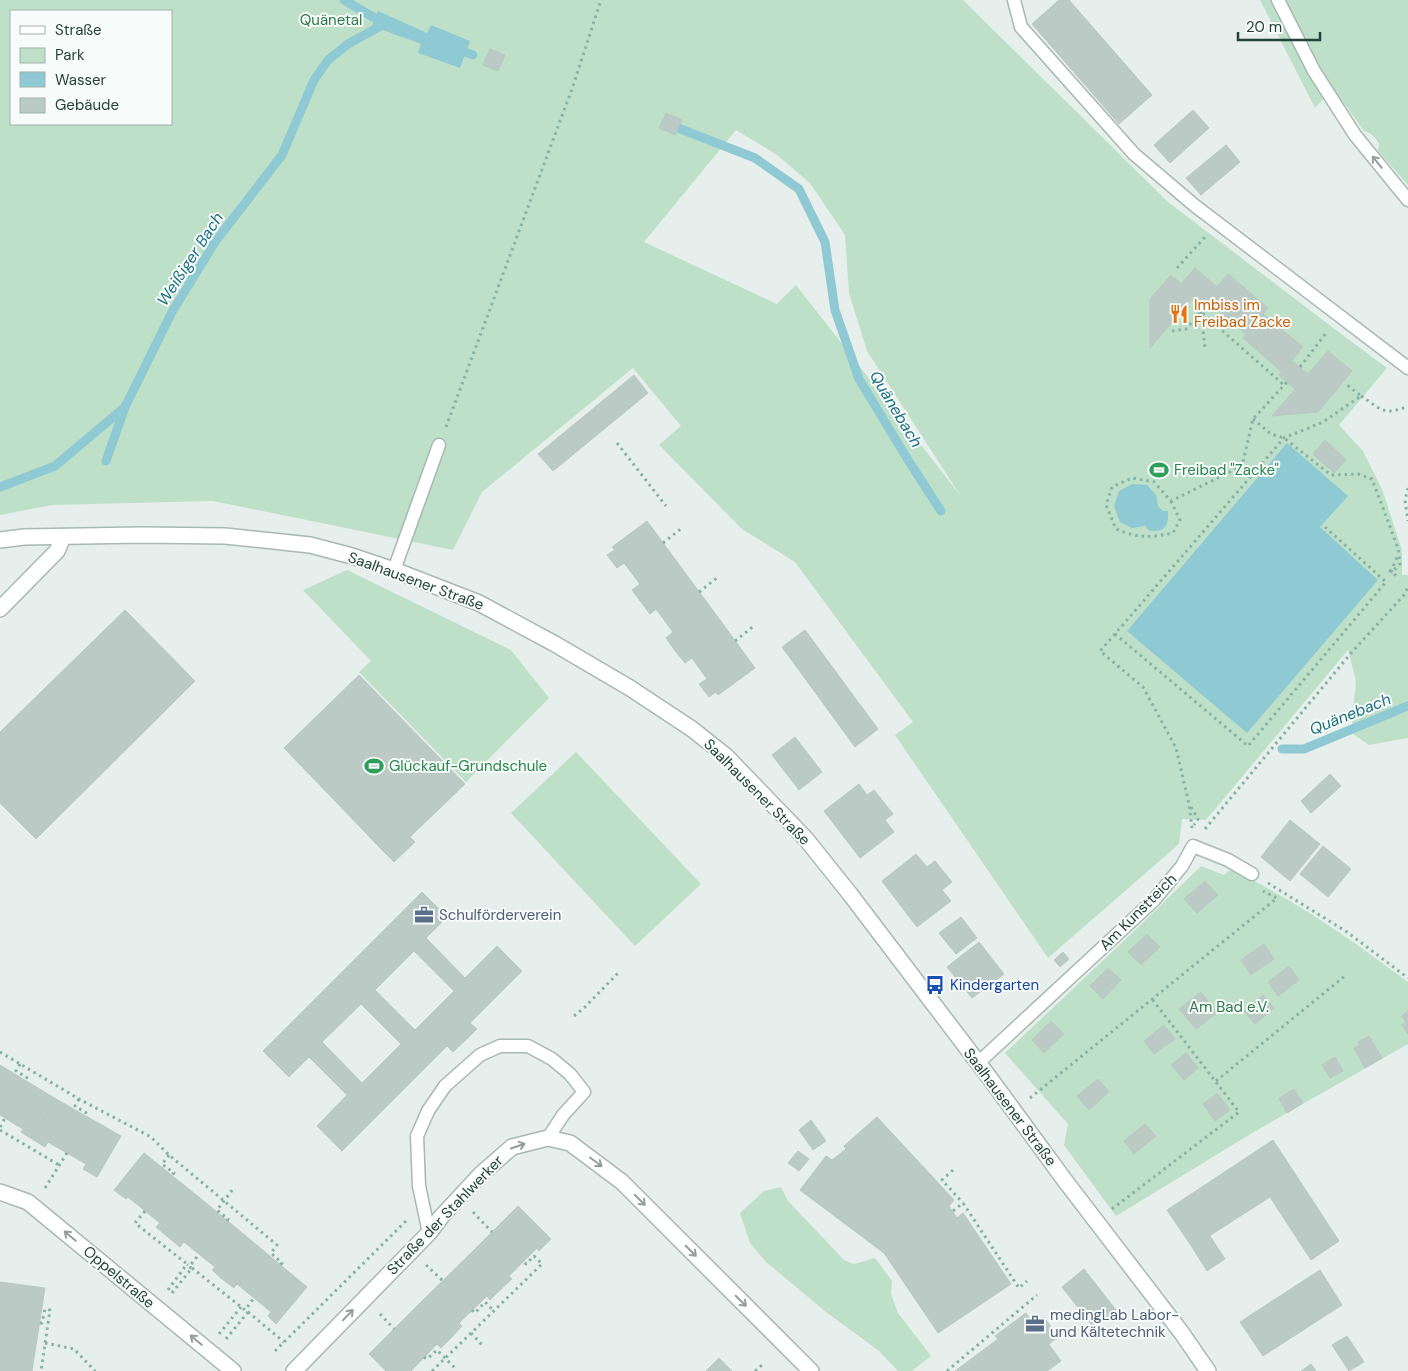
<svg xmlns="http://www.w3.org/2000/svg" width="1408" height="1371" viewBox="0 0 1408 1371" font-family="'DM Sans',sans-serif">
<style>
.green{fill:#bfe0c8;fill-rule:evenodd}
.water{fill:#8ec9d4}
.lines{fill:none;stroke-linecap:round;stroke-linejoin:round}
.stream{stroke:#8ec9d4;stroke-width:9}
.building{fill:#bbcac4;stroke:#b8c9c2;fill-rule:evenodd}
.service-casing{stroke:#a8b8b2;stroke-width:15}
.minor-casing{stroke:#a8b8b2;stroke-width:18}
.path{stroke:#86b3a5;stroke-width:3;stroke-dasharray:2.5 4;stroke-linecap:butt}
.service{stroke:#fff;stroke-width:12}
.minor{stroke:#fff;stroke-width:15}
.oneway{stroke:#92a09c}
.labels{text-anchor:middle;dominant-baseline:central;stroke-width:4;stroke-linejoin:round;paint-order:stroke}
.park-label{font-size:15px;fill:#2d7a4b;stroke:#f7fbf9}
.food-label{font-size:15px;fill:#c56008;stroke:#f7fbf9;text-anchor:start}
.leisure-label{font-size:15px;fill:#27864d;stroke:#f7fbf9;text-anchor:start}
.street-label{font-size:15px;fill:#24423a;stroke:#f7fbf9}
.service-label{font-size:15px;fill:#4e5e75;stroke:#f7fbf9;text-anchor:start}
.transit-label{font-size:15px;fill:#164399;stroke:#f7fbf9;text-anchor:start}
.water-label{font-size:16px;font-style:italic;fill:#1c6f80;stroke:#f7fbf9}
</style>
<rect width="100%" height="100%" fill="#e6efeb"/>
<g class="green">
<path d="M0,0H963L1168,202L1336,330L1387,368L1339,425L1363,451L1382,489L1402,550V575H1408V738L1369,745L1353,734L1352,719L1356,681L1348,650L1206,820L1182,819L1179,844L1048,958L895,735L913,722L795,562L742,529L659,445L681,426L633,368L482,492L453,550L213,501L52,505L0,515ZM11,11H171V124H11ZM736,130L777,155L810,183L845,235L849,293L867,351L960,495L796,285L777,304L644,242Z"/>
<path d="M1260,0H1408V185L1378,151L1379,143C1374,137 1372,133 1364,131L1333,88L1315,108Z"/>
<path d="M347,570L511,650L549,698L466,782L359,672L371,661L303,590Z"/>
<path d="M576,752L701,884L635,946L511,813Z"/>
<path d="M1201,866L1224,875L1231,869C1295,900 1352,940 1408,982V1044L1254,1132L1116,1216L1064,1145L1068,1124L1005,1053L1131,934Z"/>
<path d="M781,1187L788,1201L844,1260L854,1264L875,1258L892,1281L891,1294L898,1313L931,1356L912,1371H898L879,1351L826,1312L766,1262L750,1243L740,1213L764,1191Z"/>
</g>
<g class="water">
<path d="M378,11L427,33L431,25L470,41L460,68L418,53L421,44L372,26Z"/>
<path d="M1287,443L1348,496L1320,527L1378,580L1247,733L1127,631Z"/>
<path d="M1132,484L1147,485L1156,495L1158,506L1163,511H1168C1169,526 1165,532 1150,531L1145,526L1132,528L1120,522L1114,506L1119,491Z"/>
</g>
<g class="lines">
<g class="stream">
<path d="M344,0L385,24"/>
<path d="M456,49L473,55"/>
<path d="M678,128L755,158L799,189L825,242L835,310L859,379L908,460L941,511"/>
<path d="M106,461L125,407"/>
<path d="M0,487L55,466L125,407L172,312L215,242L282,155L314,80L328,60L348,44L384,24"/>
<path d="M1282,749H1304L1408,706"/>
</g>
</g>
<g class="building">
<path d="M1059,0H1069L1152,95L1119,124L1032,24Z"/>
<path d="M490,49L505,55L498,71L483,65Z"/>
<path d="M1193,110L1209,128L1170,163L1154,145Z"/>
<path d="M666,113L682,120L675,135L659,128Z"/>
<path d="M1226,145L1240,162L1201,195L1186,178Z"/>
<path d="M1195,268L1217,287L1203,303L1181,284Z"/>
<path d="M1228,274L1268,308L1246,334L1206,300Z"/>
<path d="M1171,275L1195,296L1150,348V299Z"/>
<path d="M1263,314L1303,347L1282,372L1243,338Z"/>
<path d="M1328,351L1352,371L1318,412L1272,416Z"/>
<path d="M1291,360L1308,374L1295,389L1279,375Z"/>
<path d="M634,375L648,393L553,471L538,454Z"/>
<path d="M1325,440L1346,460L1334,473L1313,454Z"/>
<path d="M647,521L683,570L641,602L632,590L640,584L624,563L617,568L607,555L615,550L612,547Z"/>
<path d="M683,570L720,620L676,652L666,638L673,632L656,609L650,614L641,602Z"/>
<path d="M125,610L195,681L36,839L0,803V732Z"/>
<path d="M720,620L755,668L718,695L716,692L709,697L699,684L707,679L692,658L685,663L676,652Z"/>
<path d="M805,630L878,729L855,747L782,647Z"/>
<path d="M359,675L465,784L389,857L284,748Z"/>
<path d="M795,737L822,772L799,790L772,755Z"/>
<path d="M1330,774L1341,786L1311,813L1301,801Z"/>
<path d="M859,784L867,795L874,790L893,814L885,820L894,832L860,858L824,811Z"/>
<path d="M385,813L415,842L394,862L365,832Z"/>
<path d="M1290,820L1320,844L1290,881L1261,857Z"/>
<path d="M1323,846L1351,869L1328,897L1300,874Z"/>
<path d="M916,854L927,867L935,861L952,882L942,890L951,901L917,927L882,881Z"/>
<path d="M1205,881L1218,895L1197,913L1184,899Z"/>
<path d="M422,892L447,917L426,938L465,978L497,946L522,971L470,1023L477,1029L453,1052L447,1046L342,1151L317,1126L347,1095L309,1057L289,1077L263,1051ZM414,951L454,991L415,1030L375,990ZM361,1004L401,1044L362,1083L322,1042Z"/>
<path d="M961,917L977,938L956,954L939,933Z"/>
<path d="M1147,934L1160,947L1141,965L1128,952Z"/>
<path d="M979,942L1004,974L972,998L947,967Z"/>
<path d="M1264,944L1274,959L1251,975L1241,960Z"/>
<path d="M1063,952L1069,959L1060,967L1054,960Z"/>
<path d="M1289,966L1299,980L1278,996L1268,982Z"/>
<path d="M1108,968L1121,980L1103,999L1090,986Z"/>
<path d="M1201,992L1217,1013L1196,1029L1179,1009Z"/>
<path d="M1263,995L1274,1008L1255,1024L1244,1011Z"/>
<path d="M1408,1011V1034L1402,1025L1406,1023L1402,1016Z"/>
<path d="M1051,1021L1064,1034L1044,1053L1032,1040Z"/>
<path d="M1164,1025L1175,1039L1154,1054L1144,1041Z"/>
<path d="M1369,1036L1382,1058L1365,1068L1354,1048L1360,1045L1358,1042Z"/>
<path d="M1186,1053L1198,1068L1184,1080L1171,1065Z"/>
<path d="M1335,1057L1343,1071L1330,1078L1322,1065Z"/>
<path d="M0,1065L56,1099L32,1139L21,1132L23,1129L0,1115Z"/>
<path d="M1098,1079L1109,1092L1089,1110L1077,1096Z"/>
<path d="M1294,1089L1303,1103L1287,1113L1279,1098Z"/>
<path d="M1217,1093L1230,1110L1215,1121L1203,1104Z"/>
<path d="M56,1099L121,1136L97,1177L83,1169L86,1164L48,1142L45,1147L32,1139Z"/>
<path d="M877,1117L954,1200L949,1206L957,1218L963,1213L1011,1284L938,1333L884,1253L800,1190L826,1156L832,1160L846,1149L844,1146Z"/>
<path d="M811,1120L826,1141L813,1150L799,1130Z"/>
<path d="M1145,1124L1156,1136L1134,1154L1124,1141Z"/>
<path d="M1273,1140L1339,1241L1311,1260L1270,1197L1192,1247L1167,1210Z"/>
<path d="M798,1151L809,1159L799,1171L788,1163Z"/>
<path d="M144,1153L200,1198L168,1237L156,1227L160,1223L128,1197L126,1199L114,1190Z"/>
<path d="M200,1198L253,1242L222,1279L212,1270L215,1267L184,1242L180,1247L168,1237Z"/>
<path d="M518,1206L551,1239L539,1251L537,1248L509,1276L512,1279L501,1289L468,1256Z"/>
<path d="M1210,1236L1225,1259L1207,1271L1192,1247Z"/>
<path d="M253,1242L307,1287L276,1324L268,1316L271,1312L237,1284L234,1288L222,1279Z"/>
<path d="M468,1256L501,1289L490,1300L487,1296L459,1323L462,1326L451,1338L418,1305Z"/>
<path d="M1084,1269L1116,1310L1094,1328L1062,1287Z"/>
<path d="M1320,1270L1342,1305L1263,1356L1240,1322Z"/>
<path d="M0,1282L45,1288L34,1358L0,1352Z"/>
<path d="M418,1305L451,1338L441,1348L437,1344L411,1371H386L369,1354Z"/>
<path d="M1026,1313L1061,1361L1047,1371H955L998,1339L995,1336Z"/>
<path d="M1044,1317L1058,1337L1049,1344L1035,1324Z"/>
<path d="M1347,1336L1364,1362L1349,1371L1332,1345Z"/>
<path d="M0,1352L34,1358L32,1371H0Z"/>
<path d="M719,1358L732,1371H706Z"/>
<path d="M1311,1364L1316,1371H1301Z"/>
</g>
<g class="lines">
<g class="service-casing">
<g id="service">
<path d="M1014,0L1021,27L1134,154L1194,205L1408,368"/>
<path d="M1278,0L1314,71L1355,135L1408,200"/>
<path d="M394,570L439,445"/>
<path d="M978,1063L1154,900L1182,866L1193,846L1228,860L1252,874"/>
<path d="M429,1233L419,1186L417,1136L428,1111L445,1086L480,1055L500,1046H528L552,1059L570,1074L584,1092L563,1115L548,1138"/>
</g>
</g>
<g class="minor-casing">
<g id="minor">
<path d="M0,540L24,537L141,535L225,536L310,545L352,556L394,570L479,603L555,644L630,688L692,729L726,756L806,839L850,894L989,1077L1066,1182L1181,1332L1208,1371"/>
<path d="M0,609L57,551L63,537"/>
<path d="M0,1192L28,1202L233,1371"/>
<path d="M294,1371L429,1233L441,1217L480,1175L512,1147L548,1138L570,1143L622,1182L811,1371"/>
</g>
</g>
<g class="path">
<path d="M1177,268L1205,237"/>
<path d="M1201,312L1205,348"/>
<path d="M1172,331L1186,329L1201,312L1284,385"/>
<path d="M1300,367L1327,332"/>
<path d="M1361,396C1380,408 1383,417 1408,406"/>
<path d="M1253,419L1271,434L1284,438L1331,475L1358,474L1372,479L1398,548L1400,564L1391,573"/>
<path d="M446,427L572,89L601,0"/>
<path d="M617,443L666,506"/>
<path d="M1242,466L1253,474"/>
<path d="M1408,488L1405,500L1408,521"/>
<path d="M1171,501L1180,520L1173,533C1149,538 1138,538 1116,529L1106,505L1112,487L1132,478L1154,482L1171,501L1242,466L1253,419L1287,382"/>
<path d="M1325,527L1386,582L1248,746L1115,634L1284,438L1323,422L1361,396L1346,384"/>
<path d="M663,543L682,528"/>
<path d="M1389,570L1399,578"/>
<path d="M1391,572L1397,557"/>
<path d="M699,592L718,577"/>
<path d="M1115,634L1100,651L1143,687L1176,748L1189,804L1192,828"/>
<path d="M735,641L755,625"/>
<path d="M1191,807L1198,819L1194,825"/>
<path d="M1205,829L1352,652L1405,594L1408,587"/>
<path d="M1268,883L1347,932L1408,978"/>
<path d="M574,1016L585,1007L618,973"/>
<path d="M0,1052L79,1099L151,1137L169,1155L277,1245L271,1253L282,1263L280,1265"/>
<path d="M20,1064L16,1071L29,1079L28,1081"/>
<path d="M1216,1081L1345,976"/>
<path d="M1030,1098L1277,898L1263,891"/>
<path d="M79,1099L75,1106L88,1114L87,1116"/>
<path d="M0,1127L5,1118"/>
<path d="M0,1130L59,1165"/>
<path d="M169,1155L162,1164L174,1173L172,1175"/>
<path d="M953,1170L942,1180L963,1203"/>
<path d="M45,1188L67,1153"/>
<path d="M1112,1209L1239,1112L1152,999"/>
<path d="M145,1211L135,1223L187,1264"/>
<path d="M953,1211L963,1203L1019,1288L1027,1281"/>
<path d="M473,1212L492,1232"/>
<path d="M227,1221L228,1219L217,1210L233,1189"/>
<path d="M426,1265L443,1281"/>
<path d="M192,1268L245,1310L254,1298"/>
<path d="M168,1290L187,1264L188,1265"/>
<path d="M172,1293L192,1268L189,1267L199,1254"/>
<path d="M472,1310L475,1313L485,1302L494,1311"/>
<path d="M248,1312L284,1342"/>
<path d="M380,1314L394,1329"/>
<path d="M40,1323H42L45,1309L50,1310L41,1371"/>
<path d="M471,1333L483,1346"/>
<path d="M219,1334L241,1307"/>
<path d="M226,1339L248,1312L245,1310"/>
<path d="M45,1343L74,1349L95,1371"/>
<path d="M275,1351L406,1221"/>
<path d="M424,1357L427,1359L437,1350L457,1370"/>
<path d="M432,1371L542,1264L534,1256L526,1264L523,1261"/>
<path d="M755,1371L762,1365"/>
<path d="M947,1371L1037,1295"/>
</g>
<use href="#service" class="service"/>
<use href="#minor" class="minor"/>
</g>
<defs><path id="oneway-shaft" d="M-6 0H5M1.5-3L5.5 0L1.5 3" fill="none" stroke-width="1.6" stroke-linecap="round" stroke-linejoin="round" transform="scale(1.25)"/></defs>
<g class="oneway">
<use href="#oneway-shaft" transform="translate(1377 162) rotate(-129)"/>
<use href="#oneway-shaft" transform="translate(518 1146) rotate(-19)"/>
<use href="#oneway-shaft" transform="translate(596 1162) rotate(37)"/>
<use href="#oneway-shaft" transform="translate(640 1200) rotate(45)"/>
<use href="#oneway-shaft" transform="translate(70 1236) rotate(-140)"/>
<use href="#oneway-shaft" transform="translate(691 1251) rotate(45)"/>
<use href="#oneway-shaft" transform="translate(741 1301) rotate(45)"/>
<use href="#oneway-shaft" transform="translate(348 1315) rotate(-46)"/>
<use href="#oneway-shaft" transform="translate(196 1340) rotate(-140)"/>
</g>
<defs>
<g id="restaurant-bare" transform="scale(1.5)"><path d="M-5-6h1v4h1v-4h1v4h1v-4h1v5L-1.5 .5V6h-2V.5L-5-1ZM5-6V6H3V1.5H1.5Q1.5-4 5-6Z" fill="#e8710a" stroke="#f7fbf9" stroke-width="2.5" paint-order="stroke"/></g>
<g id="stadium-bare" transform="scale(1.5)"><path d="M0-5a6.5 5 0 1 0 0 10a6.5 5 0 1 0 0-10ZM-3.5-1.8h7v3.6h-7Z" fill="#2e9e5b" stroke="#f7fbf9" stroke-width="2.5" paint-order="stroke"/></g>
<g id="office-bare" transform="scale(1.5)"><path d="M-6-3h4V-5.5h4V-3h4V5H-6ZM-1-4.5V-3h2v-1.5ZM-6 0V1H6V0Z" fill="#5c6f8a" stroke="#f7fbf9" stroke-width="2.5" paint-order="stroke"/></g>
<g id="bus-bare" transform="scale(1.5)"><path d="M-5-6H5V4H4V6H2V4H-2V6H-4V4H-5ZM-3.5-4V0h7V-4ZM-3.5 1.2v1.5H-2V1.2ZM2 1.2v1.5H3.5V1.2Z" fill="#1a4fb4" stroke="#f7fbf9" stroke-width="2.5" paint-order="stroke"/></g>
</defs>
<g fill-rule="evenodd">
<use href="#restaurant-bare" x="1179" y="314"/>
<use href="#stadium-bare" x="1159" y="470"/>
<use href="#stadium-bare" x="374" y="766"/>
<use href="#office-bare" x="424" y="915"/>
<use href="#bus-bare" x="935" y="985"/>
<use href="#office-bare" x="1035" y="1324"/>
</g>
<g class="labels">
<g class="park-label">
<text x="331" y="20">Quänetal</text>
<text x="1229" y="1007">Am Bad e.V.</text>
</g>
<g class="food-label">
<text x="1194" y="305">Imbiss im<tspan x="1194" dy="17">Freibad Zacke</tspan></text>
</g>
<g class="leisure-label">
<text x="1174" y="470">Freibad "Zacke"</text>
<text x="389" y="766">Glückauf-Grundschule</text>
</g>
<g class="street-label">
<text transform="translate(416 581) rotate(20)">Saalhausener Straße</text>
<text transform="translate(757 792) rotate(45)">Saalhausener Straße</text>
<text transform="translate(1138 912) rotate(-45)">Am Kunstteich</text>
<text transform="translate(1010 1107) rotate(53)">Saalhausener Straße</text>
<text transform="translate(445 1215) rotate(-46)">Straße der Stahlwerker</text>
<text transform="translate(119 1277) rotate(40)">Oppelstraße</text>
</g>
<g class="service-label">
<text x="439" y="915">Schulförderverein</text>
<text x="1050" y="1315">medingLab Labor-<tspan x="1050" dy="17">und Kältetechnik</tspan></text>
</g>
<g class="transit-label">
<text x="950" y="985">Kindergarten</text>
</g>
<g class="water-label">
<text transform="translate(190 259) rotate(-57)">Weißiger Bach</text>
<text transform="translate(896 409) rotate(59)">Quänebach</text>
<text transform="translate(1350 714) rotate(-22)">Quänebach</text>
</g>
</g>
<rect x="10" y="10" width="162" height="115" fill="#f7fbf9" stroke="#a3b1ad"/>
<rect x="20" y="26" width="25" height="8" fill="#ffffff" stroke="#a3b1ad"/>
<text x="55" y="35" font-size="15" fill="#24423a">Straße</text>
<rect x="20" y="48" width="25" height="15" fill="#bfe0c8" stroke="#a3b1ad"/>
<text x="55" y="60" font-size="15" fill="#24423a">Park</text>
<rect x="20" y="72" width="25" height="15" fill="#8ec9d4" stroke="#a3b1ad"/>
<text x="55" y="85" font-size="15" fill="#24423a">Wasser</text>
<rect x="20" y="98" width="25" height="15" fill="#bbcac4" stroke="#a3b1ad"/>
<text x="55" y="110" font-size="15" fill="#24423a">Gebäude</text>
<path d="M1238 32v8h82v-8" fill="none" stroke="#24423a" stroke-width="2.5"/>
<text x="1246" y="32" font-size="15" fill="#24423a" stroke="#f7fbf9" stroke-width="4" paint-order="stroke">20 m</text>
</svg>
